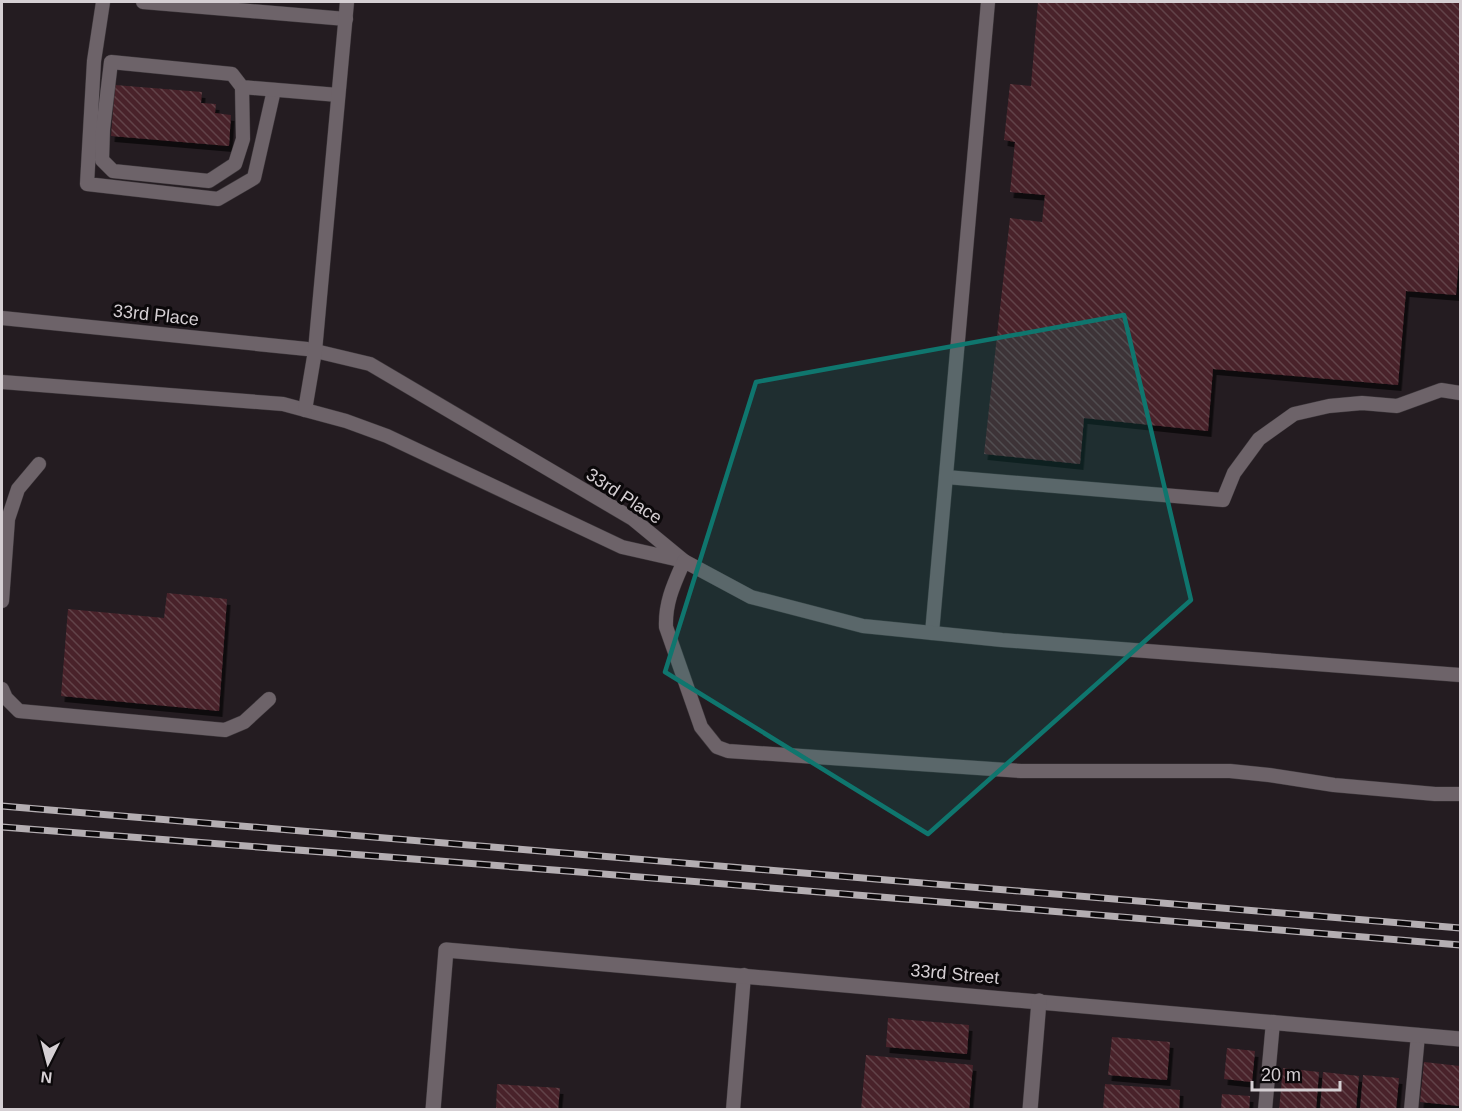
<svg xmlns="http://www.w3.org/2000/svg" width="1462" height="1111" viewBox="0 0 1462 1111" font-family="Helvetica,sans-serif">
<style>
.building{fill:url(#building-back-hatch);filter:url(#shadow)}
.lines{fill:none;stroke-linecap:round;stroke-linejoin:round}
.lane-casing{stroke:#3d373b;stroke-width:15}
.street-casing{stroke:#3d373b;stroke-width:16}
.lane{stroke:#6d6369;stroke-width:14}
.street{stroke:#6d6369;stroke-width:15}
.rail-casing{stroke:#b4aeb2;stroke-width:7}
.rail{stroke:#0b080a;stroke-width:4.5;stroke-dasharray:14;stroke-linecap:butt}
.marked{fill:#0f766e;fill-opacity:0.2;stroke:#0f766e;stroke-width:4.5;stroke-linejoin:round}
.labels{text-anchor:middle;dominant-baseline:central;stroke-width:6;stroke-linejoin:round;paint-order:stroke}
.street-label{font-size:18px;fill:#d5cfd3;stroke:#0b080a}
</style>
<defs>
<pattern id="building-back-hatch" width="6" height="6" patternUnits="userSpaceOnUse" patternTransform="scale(1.5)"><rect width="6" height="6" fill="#48232a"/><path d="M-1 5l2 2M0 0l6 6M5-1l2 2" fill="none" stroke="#624248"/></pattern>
<filter id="shadow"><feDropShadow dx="3.5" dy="6" stdDeviation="0" flood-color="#0009"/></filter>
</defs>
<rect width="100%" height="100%" fill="#241c21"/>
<g class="building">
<path d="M1038,2H1460V247L1456,295L1406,291L1398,385L1213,369L1208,431L1084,418L1080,464L984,454L1010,218L1042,222L1045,195L1010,192L1015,142L1004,140L1010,84L1031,86Z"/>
<path d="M115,85L202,92L201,103L216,104L215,113L231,115L229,146L111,136Z"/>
<path d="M167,593L227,599L219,711L61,696L68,609L164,618Z"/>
<path d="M888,1018L969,1025L967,1054L886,1047Z"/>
<path d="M1112,1037L1170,1042L1167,1080L1108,1075Z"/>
<path d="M1227,1048L1255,1051L1252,1082L1224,1079Z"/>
<path d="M866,1055L973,1065L969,1110H861Z"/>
<path d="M1424,1062L1460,1066V1106L1420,1102Z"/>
<path d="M1283,1068L1319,1072L1316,1110H1279Z"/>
<path d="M1323,1072L1359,1076L1356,1110H1320Z"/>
<path d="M1363,1075L1399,1078L1396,1110H1360Z"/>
<path d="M497,1084L560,1088L558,1110H496Z"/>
<path d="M1105,1084L1180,1090L1179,1110H1103Z"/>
<path d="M1222,1094L1250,1096L1249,1110H1221Z"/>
</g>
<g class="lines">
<g class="lane-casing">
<g id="lane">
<path d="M103,2L94,61L87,184L218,199L254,178L274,90"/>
<path d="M143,2L346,19"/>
<path d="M242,87L243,139L235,164L209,181L113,171L102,160L103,129L111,62L232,74L242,87L338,95"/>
<path d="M2,318L307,349L370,364L633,519L684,561L622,547L387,436L346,421L283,404L2,382"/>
<path d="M305,410L315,351L347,2"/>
<path d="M946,477L1223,500L1234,473L1259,439L1294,414L1329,406L1362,403L1397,406L1441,390L1460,393"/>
<path d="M2,601L8,519L18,489L39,464"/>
<path d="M932,633L988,2"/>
<path d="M1460,675L1002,640L863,626L751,597L684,561C674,584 665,602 666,627L701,727L717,747L728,751L1021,771H1230L1269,775L1334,785L1435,794H1460"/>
<path d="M2,689L6,698L19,711L225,730L244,722L269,699"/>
<path d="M733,1110L744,975"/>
<path d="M1265,1110L1273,1022"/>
<path d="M1411,1110L1418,1035"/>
</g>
</g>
<g class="street-casing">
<g id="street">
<path d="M433,1110L446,950L1460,1039"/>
<path d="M1030,1110L1039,1001"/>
</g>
</g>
<use href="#lane" class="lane"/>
<use href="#street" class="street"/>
<g class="rail-casing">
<g id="rail">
<path d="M2,806L1460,928"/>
<path d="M2,827L567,871L1460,945"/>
</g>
</g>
<use href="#rail" class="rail"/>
</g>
<path class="marked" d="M1124,315L1191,600L928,834L665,672L756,382Z"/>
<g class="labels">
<g class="street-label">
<text transform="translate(156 315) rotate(6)">33rd Place</text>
<text transform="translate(624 496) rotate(33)">33rd Place</text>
<text transform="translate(955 974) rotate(5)">33rd Street</text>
</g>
</g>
<rect width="1462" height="1111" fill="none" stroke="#d5cfd3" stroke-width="6"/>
<g transform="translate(48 1063) rotate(186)" stroke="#0b080a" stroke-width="4.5" paint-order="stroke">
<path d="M0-4.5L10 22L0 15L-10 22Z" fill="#d5cfd3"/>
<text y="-9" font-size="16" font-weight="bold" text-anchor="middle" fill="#d5cfd3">N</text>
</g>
<path d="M1252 1081v9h88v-9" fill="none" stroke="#d5cfd3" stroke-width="3"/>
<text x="1261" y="1081" font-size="18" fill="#d5cfd3" stroke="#0b080a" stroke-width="4.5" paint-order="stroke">20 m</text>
</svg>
